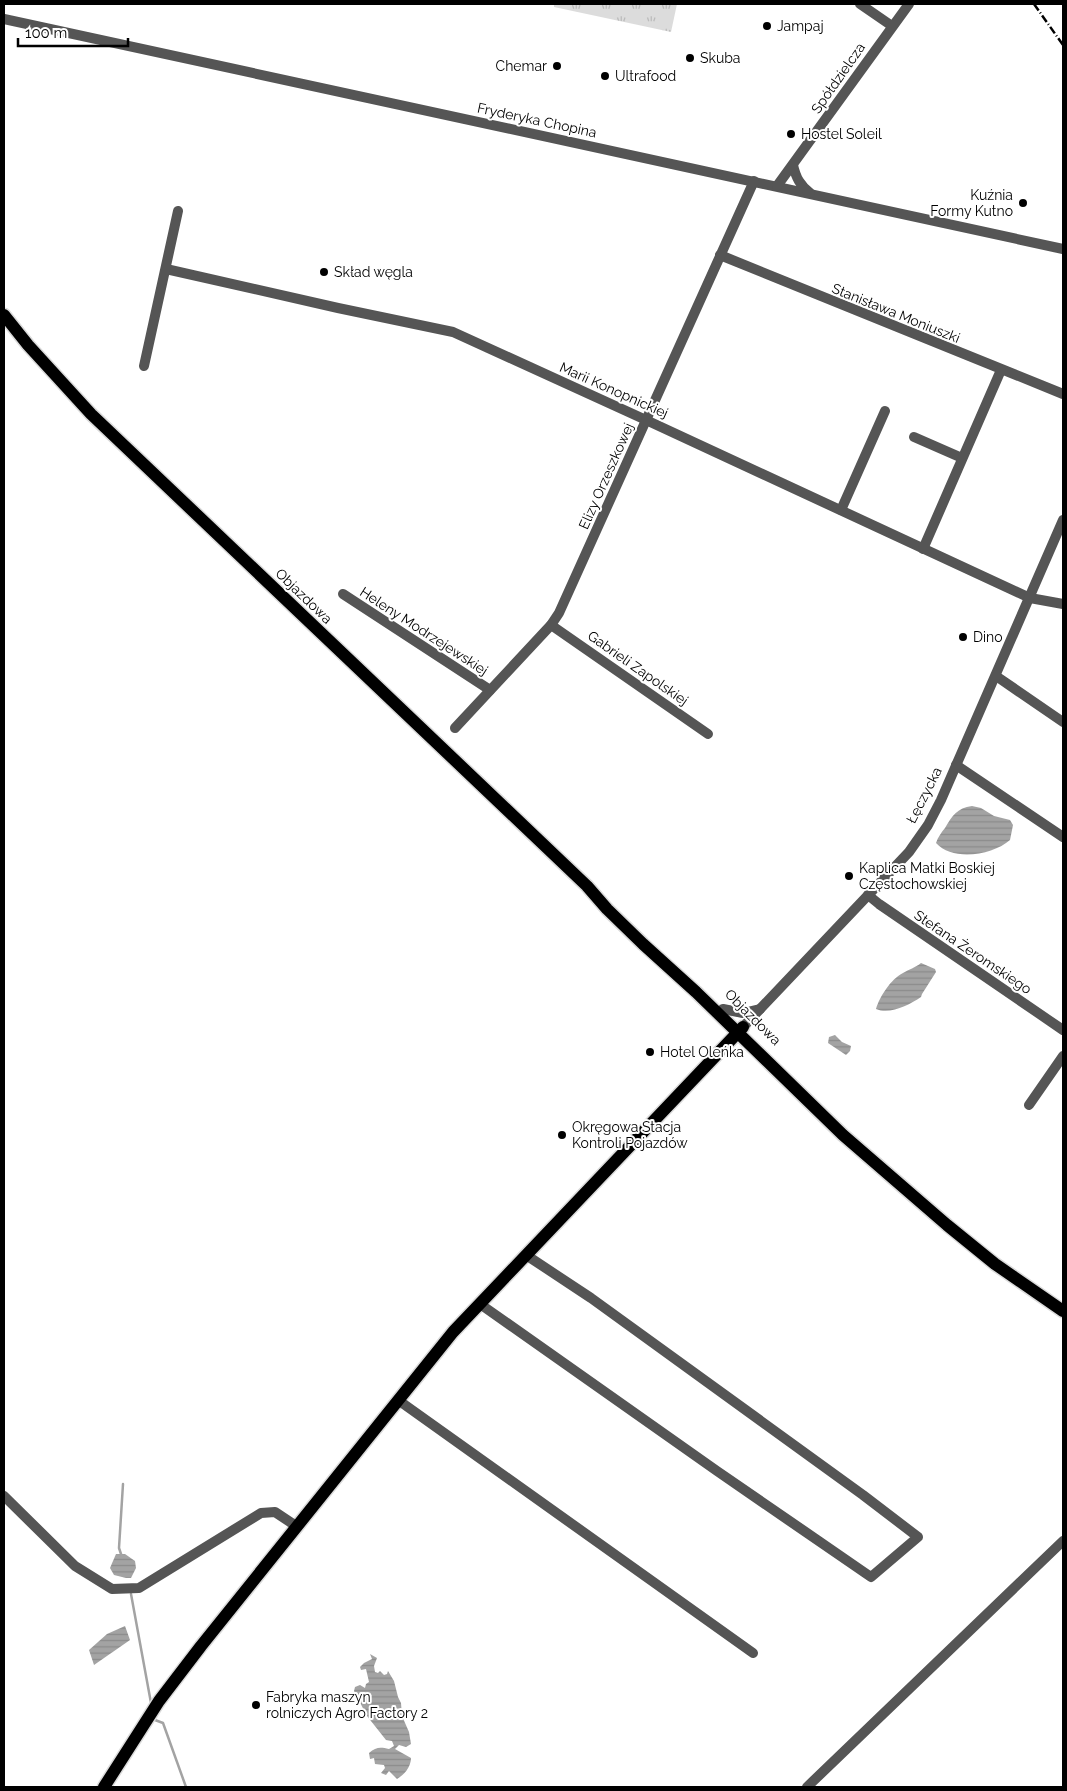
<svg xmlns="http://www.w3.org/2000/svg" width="1067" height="1791" viewBox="0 0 1067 1791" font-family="Raleway,sans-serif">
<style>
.grass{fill:url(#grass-tufts)}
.water{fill:url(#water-rules)}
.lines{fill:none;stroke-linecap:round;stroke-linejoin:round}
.stream{stroke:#a3a3a3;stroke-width:2.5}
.major-casing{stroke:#dbdbdb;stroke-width:15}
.minor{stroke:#555;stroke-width:10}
.major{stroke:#000;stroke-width:12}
.rail{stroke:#000;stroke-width:2.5;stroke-dasharray:8 2.5 1 2.5;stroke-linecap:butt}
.poi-dot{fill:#000;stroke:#fff;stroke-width:2}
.labels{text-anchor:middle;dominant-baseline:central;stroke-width:4;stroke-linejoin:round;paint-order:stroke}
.poi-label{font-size:14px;fill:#000;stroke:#fff;text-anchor:start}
.street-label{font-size:14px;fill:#000;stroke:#fff}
</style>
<defs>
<pattern id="grass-tufts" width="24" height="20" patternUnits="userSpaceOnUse" patternTransform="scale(1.25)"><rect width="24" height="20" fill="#dcdcdc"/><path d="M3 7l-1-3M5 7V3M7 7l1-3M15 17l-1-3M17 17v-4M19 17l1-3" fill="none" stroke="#bbb"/></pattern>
<pattern id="water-rules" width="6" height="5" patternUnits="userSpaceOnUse" patternTransform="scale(1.25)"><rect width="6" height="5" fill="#a3a3a3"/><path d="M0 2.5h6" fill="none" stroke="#8b8b8b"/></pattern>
</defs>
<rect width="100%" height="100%" fill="#fff"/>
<path class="grass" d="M554,4H677L671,32L554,7Z"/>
<g class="water">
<path d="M972,806L981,808L994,816L1010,820L1013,825L1010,840C993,855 953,862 936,843C938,837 941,833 945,828C952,816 957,808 972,806Z"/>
<path d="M921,963L935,969L936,972L922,994L921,997C909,1005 890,1015 876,1009C880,996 891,979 903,973C909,969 915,968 921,963Z"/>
<path d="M835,1035L842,1042L851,1046L850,1051L846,1055L828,1043L829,1037Z"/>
<path d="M116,1554H125L135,1561L136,1568L131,1578H126L114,1575L110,1568Z"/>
<path d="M125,1626L130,1640L94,1665L89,1650L107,1634Z"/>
<path d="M370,1654L377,1658L374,1666L375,1672L378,1673L380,1671L384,1675L387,1674L388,1671L394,1681L398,1697L401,1703L402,1716L409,1732L411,1744L406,1747L399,1745L395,1749L411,1758C411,1767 404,1775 397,1779L389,1771L386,1775L381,1773L385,1768L384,1765L375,1764L374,1758L370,1759L369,1753C376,1747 380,1747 389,1749L394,1746L392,1741L386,1740L367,1716L354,1691L355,1687L360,1685L365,1688L366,1684L369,1682L366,1669L361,1670L360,1667L364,1663L372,1659Z"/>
</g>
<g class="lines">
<g class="stream">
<path d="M122,1557L119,1548L123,1484"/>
<path d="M131,1594L151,1703"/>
<path d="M154,1716L155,1720L163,1723L186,1787"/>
</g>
<g class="major-casing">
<g id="major">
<path d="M4,315L28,345L91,414L587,886L607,909L643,944L696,992L843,1135L947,1225L995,1264L1063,1311"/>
<path d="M104,1787L159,1701L201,1646L453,1332L743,1027"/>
</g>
</g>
<g class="minor">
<path d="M860,4L892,26"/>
<path d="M4,19L1063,249"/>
<path d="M793,165C796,178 800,185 810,193"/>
<path d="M777,186L909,4"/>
<path d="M720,255L1063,394"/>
<path d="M166,269L338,308L453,332L646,420L1030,598L1063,604"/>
<path d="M144,366L178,211"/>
<path d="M914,437L962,458"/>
<path d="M841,510L885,411"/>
<path d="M923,549L1001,370"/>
<path d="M343,594L490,690"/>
<path d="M551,625L708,734"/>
<path d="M996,676L1063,722"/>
<path d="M455,728L551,625L559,613L754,181"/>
<path d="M956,765L1063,837"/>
<path d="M868,895L879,904L1063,1030"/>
<path d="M723,1009L743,1013L760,1009"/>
<path d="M743,1027L909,852L928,825L941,800L1063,520"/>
<path d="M1029,1105L1063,1056"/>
<path d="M480,1304L717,1471L871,1577L918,1537L863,1495L591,1298L526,1255"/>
<path d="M398,1400L753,1653"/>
<path d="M4,1496L75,1566L112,1589L139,1588L261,1513L275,1512L296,1526"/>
<path d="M807,1787L1063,1541"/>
</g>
<use href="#major" class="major"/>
<path class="rail" d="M1034,4L1063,45"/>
</g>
<g class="poi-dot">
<circle cx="767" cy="26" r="5"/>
<circle cx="690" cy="58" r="5"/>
<circle cx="557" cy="66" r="5"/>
<circle cx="605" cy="76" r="5"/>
<circle cx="791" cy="134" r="5"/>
<circle cx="1023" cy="203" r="5"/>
<circle cx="324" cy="272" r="5"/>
<circle cx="963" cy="637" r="5"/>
<circle cx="849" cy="876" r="5"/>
<circle cx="650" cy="1052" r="5"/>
<circle cx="562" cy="1135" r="5"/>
<circle cx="256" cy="1705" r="5"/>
</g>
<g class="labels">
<g class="poi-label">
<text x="777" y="26">Jampaj</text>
<text x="700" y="58">Skuba</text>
<text x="547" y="66" text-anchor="end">Chemar</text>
<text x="615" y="76">Ultrafood</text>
<text x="801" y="134">Hostel Soleil</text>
<text x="1013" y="195" text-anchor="end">Kuźnia<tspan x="1013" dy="16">Formy Kutno</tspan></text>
<text x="334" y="272">Skład węgla</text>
<text x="973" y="637">Dino</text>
<text x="859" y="868">Kaplica Matki Boskiej<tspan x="859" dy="16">Częstochowskiej</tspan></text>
<text x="660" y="1052">Hotel Oleńka</text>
<text x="572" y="1127">Okręgowa Stacja<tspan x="572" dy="16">Kontroli Pojazdów</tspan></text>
<text x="266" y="1697">Fabryka maszyn<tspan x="266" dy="16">rolniczych Agro Factory 2</tspan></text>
</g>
<g class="street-label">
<text transform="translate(838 78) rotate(-55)">Spółdzielcza</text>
<text transform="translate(537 120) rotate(12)">Fryderyka Chopina</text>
<text transform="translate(896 313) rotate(22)">Stanisława Moniuszki</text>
<text transform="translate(614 390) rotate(24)">Marii Konopnickiej</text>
<text transform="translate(606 476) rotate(-66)">Elizy Orzeszkowej</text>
<text transform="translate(304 596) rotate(44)">Objazdowa</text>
<text transform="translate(424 631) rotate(33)">Heleny Modrzejewskiej</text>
<text transform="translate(638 668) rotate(35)">Gabrieli Zapolskiej</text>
<text transform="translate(924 795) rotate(-63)">Łęczycka</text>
<text transform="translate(973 952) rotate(34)">Stefana Żeromskiego</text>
<text transform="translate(753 1017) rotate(45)">Objazdowa</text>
</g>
</g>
<rect width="1067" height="1791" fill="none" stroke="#000000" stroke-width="10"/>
<path d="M18 38v8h110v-8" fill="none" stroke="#000000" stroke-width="2.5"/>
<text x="25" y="38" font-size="15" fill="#000000" stroke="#ffffff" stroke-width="4" paint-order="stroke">100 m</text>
</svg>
